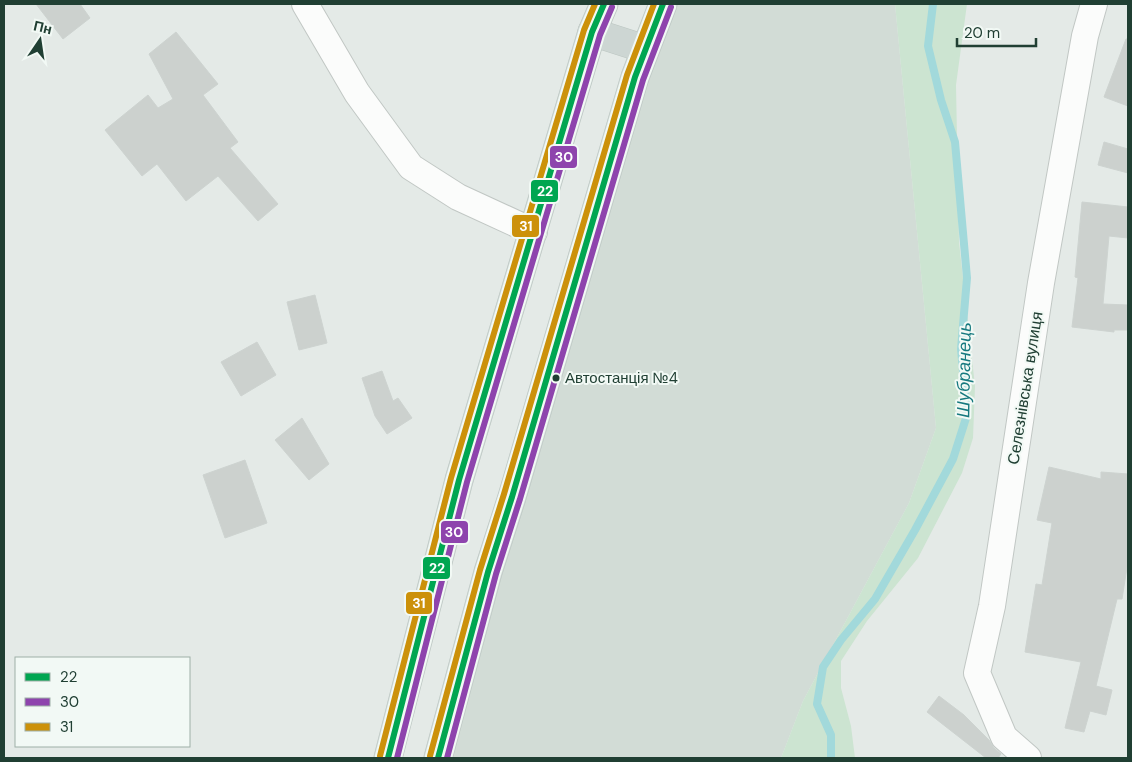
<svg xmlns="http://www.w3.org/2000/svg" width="1132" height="762" viewBox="0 0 1132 762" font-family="'DM Sans',sans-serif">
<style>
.built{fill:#d2dcd6}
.green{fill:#cce4d1}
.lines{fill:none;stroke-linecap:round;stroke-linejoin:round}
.stream{stroke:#a2d9db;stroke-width:8}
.building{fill:#ccd1ce;stroke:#cdd3d0}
.minor-casing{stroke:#c1c7c4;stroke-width:28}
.primary-casing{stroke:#bcc6c2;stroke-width:29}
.minor{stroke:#fbfcfb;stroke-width:26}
.primary{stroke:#cdd6d3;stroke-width:28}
.bus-1-casing{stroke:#f2f9f5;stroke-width:10}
.bus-2-casing{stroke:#f2f9f5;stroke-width:10}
.bus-3-casing{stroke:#f2f9f5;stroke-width:10}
.bus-1{stroke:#00a651;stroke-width:6}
.bus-2{stroke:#8e44ad;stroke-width:6}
.bus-3{stroke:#cc910a;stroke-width:6}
.bus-dot{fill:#203f33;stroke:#f2f9f5;stroke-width:2}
.labels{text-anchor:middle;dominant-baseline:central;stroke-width:4;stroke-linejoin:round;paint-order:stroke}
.bus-label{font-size:15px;fill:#203f33;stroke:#f2f9f5;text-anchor:start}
.street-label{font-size:16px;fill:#203f33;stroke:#f2f9f5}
.water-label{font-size:18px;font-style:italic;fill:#16797f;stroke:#f2f9f5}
.line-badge{stroke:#f2f9f5;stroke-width:2}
.badge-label{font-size:14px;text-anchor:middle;font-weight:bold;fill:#fff}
</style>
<rect width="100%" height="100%" fill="#e4eae7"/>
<path class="built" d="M653,4H895L936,428L909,503L803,701L781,758H427Z"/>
<path class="green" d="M895,4H967L956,85L959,242L975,386L973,438L962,473L918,558L867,621L841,661V688L851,726L855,758H781L803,701L909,503L936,428Z"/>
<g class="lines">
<path class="stream" d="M831,758V735L817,704L823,667L841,640L875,599L915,530L953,459L967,415L961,349L967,278L955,142L941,100L928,46L933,4"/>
</g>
<g class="building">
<path d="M36,4H80L90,18L63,39Z"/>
<path d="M176,32L218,84L203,95L238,142L230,148L278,204L258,221L218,176L186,201L157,164L142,176L105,130L148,95L158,108L173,99L149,54Z"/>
<path d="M1126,39H1128V106L1104,97Z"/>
<path d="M1104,142L1128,149V173L1098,165Z"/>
<path d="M1082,202L1128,207V238L1109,236L1103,304L1128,305V330H1114V332L1072,327L1078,278L1075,277Z"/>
<path d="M315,295L327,343L299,350L287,302Z"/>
<path d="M257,342L276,375L241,396L221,362Z"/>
<path d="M382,371L393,401L398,398L412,418L387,434L375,416L362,378Z"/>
<path d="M302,418L329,464L309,480L275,440Z"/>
<path d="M245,460L267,523L225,538L203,475Z"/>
<path d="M1049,467L1101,479V472L1128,474V561L1122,599H1117L1096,686L1112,690L1106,715L1090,711L1084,732L1065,728L1081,662L1025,652L1036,584L1042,585L1052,523L1037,520Z"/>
<path d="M939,696L964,715L989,740L994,748L1001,754L998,758H986L927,712Z"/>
</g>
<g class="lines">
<g class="minor-casing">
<g id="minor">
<path d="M305,4L357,93L411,167L458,197L534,232"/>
<path d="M1028,758L1004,737L977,673L992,606L1041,283L1085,36L1094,4"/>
</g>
</g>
<g class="primary-casing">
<g id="primary">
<path d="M592,32L645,49"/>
<path d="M388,758L459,480L592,32L604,4"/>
<path d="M438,758L488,572L512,497L635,77L663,4"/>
</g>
</g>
<use href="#minor" class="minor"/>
<use href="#primary" class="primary"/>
<g class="bus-1-casing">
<g id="bus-1">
<path d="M388,758L459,480L592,32L604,4"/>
<path d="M438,758L488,572L512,497L635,77L663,4"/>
</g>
</g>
<g class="bus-2-casing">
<g id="bus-2">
<path d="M397,758L467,482L600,35L612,7"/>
<path d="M447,758L496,574L520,499L643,80L671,7"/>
</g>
</g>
<g class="bus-3-casing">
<g id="bus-3">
<path d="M380,756L451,478L584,30L595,4"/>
<path d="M430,756L480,570L504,494L627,75L654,4"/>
</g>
</g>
<use href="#bus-1" class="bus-1"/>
<use href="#bus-2" class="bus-2"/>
<use href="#bus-3" class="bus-3"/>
</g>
<circle class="bus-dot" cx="556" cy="378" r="4.5"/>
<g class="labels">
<g class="bus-label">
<text x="565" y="378">Автостанція №4</text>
</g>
<g class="street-label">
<text transform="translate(1025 388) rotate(-81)">Селезнівська вулиця</text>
</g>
<g class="water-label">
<text transform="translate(964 370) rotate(-89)">Шубранець</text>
</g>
</g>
<g class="line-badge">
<rect x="549" y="145" width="29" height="24" rx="5" fill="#8e44ad"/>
<rect x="530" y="179" width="29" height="24" rx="5" fill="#00a651"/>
<rect x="511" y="214" width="29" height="24" rx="5" fill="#cc910a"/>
<rect x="440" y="520" width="29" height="24" rx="5" fill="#8e44ad"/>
<rect x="422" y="556" width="29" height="24" rx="5" fill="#00a651"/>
<rect x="405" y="591" width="28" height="24" rx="5" fill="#cc910a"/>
</g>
<g class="badge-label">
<text x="564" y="162">30</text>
<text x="545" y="196">22</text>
<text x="526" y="231">31</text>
<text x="454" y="537">30</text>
<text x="437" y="573">22</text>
<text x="419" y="608">31</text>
</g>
<rect width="1132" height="762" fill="none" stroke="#203f33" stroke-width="10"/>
<rect x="15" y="657" width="175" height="90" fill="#f2f9f5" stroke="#9eafa7"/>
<rect x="25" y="673" width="25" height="8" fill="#00a651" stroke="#9eafa7"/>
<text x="60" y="682" font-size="15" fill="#203f33">22</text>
<rect x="25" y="698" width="25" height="8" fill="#8e44ad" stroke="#9eafa7"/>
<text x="60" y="707" font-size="15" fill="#203f33">30</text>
<rect x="25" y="723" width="25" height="8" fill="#cc910a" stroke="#9eafa7"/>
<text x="60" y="732" font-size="15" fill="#203f33">31</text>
<g transform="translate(40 40) rotate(13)" stroke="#f2f9f5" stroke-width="4" paint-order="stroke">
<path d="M0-4L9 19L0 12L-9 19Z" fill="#203f33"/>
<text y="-8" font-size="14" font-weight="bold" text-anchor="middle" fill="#203f33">Пн</text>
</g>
<path d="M957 38v8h79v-8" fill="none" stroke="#203f33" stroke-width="2.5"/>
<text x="964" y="38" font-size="15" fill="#203f33" stroke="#f2f9f5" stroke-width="4" paint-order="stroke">20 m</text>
</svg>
